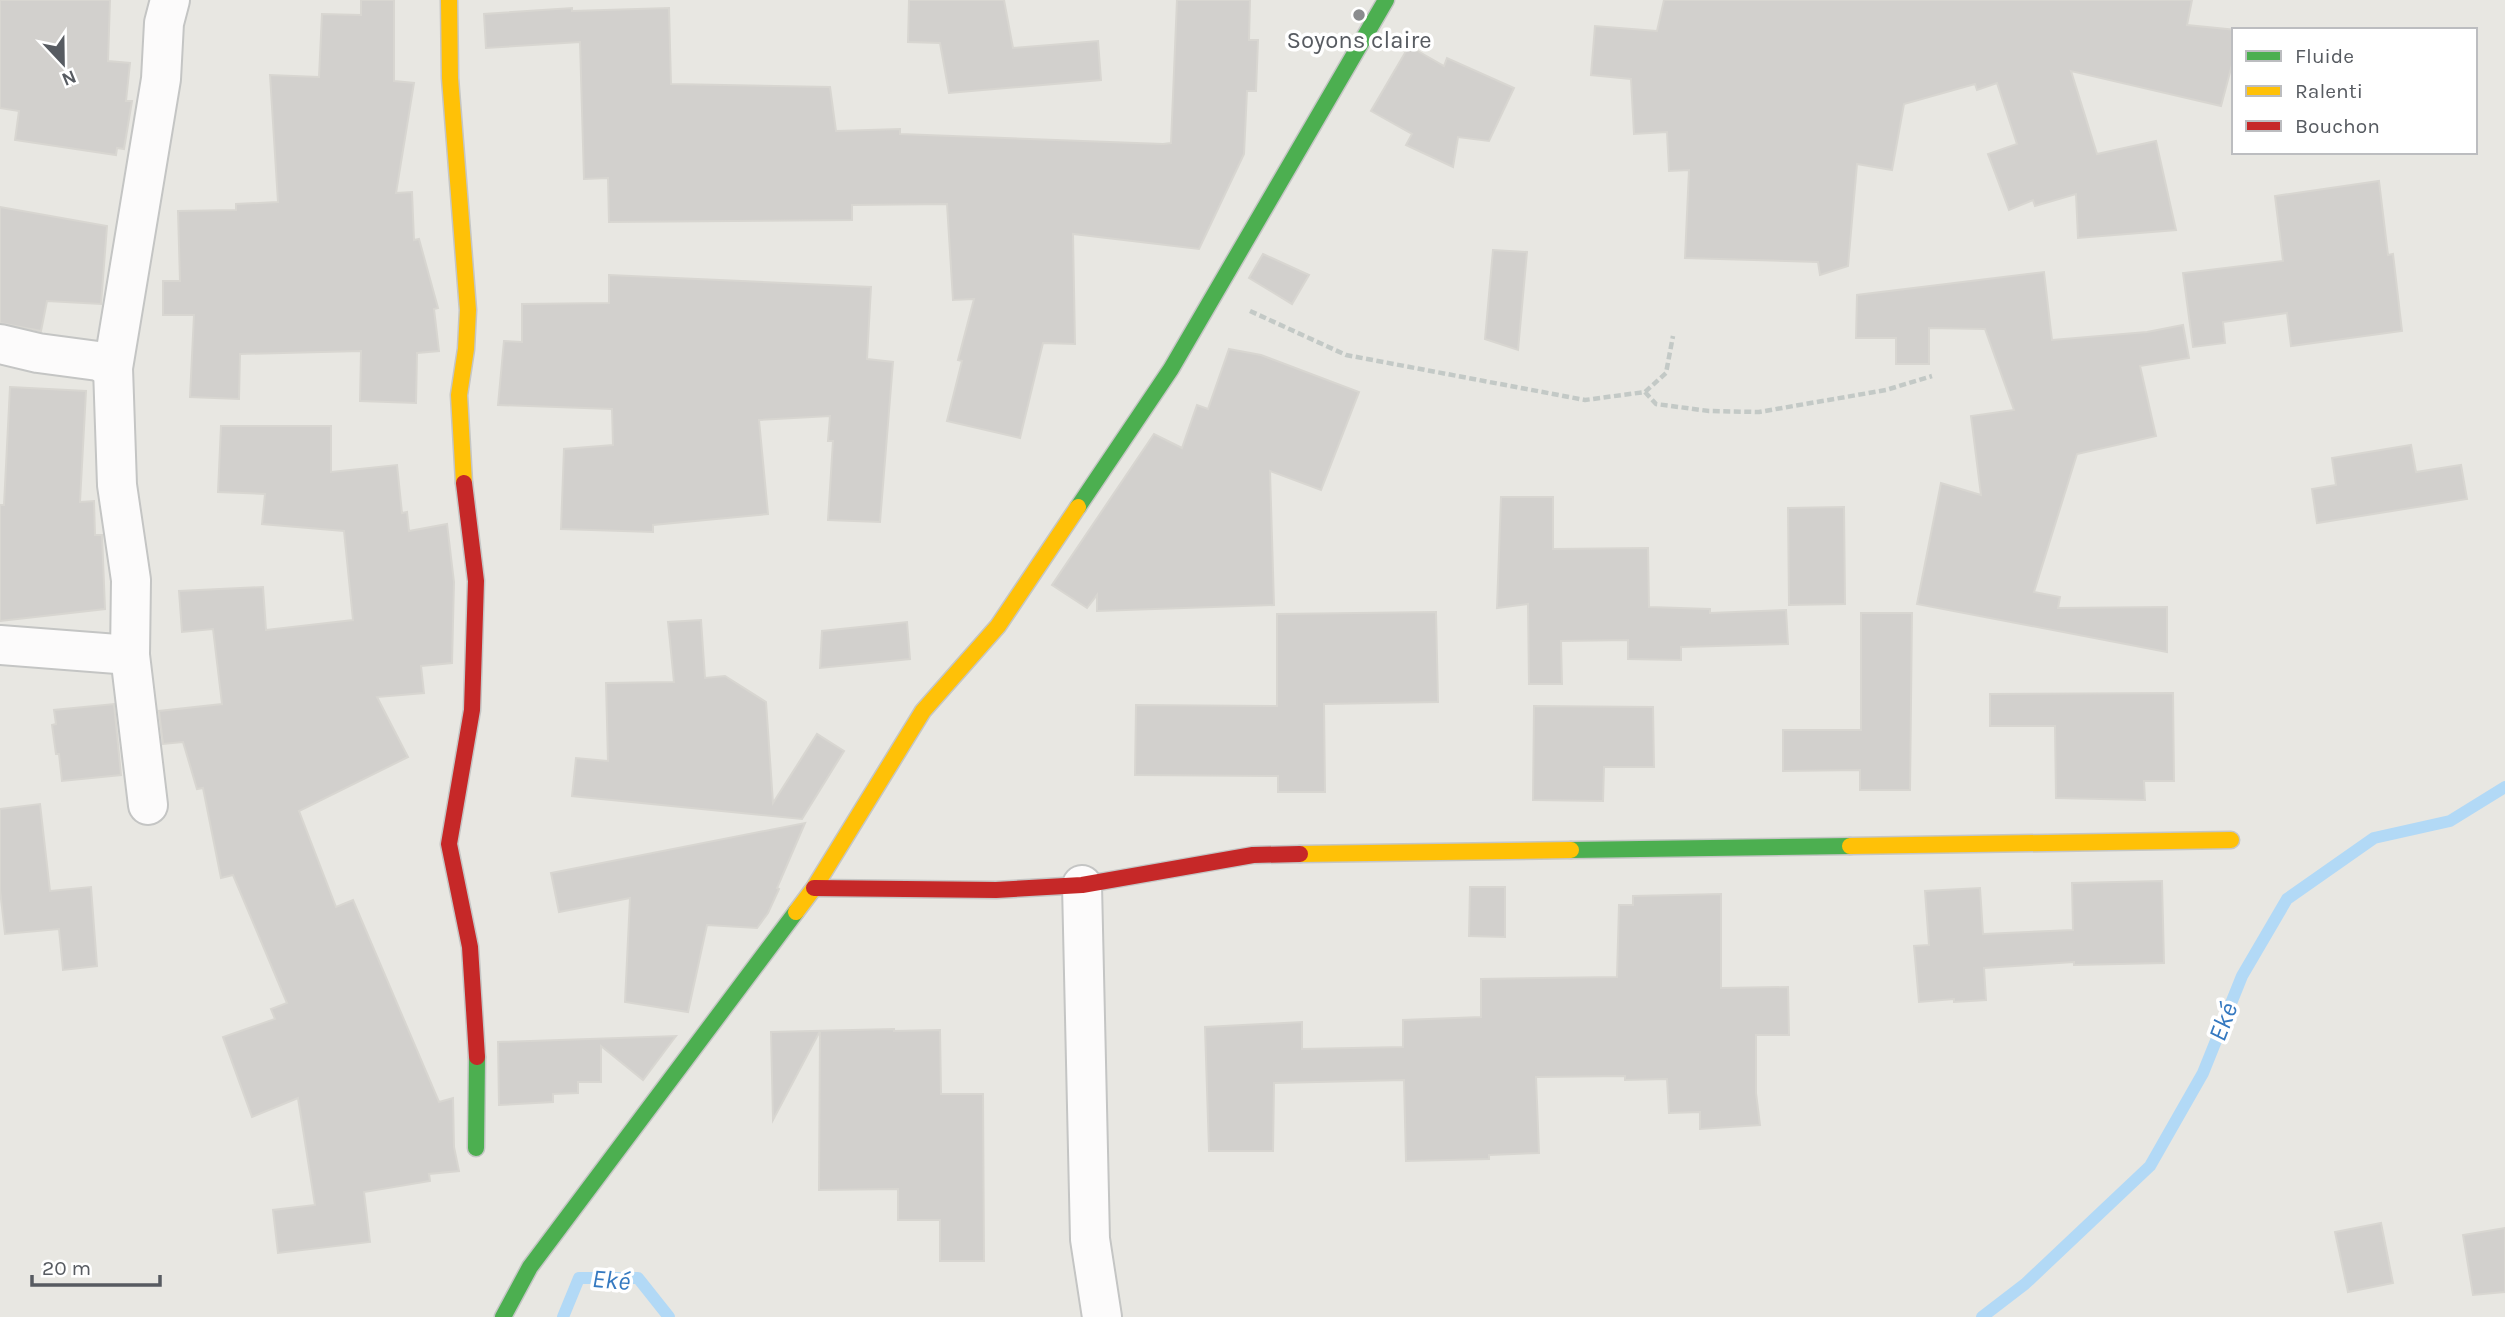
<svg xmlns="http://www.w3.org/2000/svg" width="2505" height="1317" viewBox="0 0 2505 1317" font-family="Karla,sans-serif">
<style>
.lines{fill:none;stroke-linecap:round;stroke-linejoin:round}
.stream{stroke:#b2d9f6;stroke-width:12}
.building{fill:#d2d0cd;stroke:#d8d6d1;stroke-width:2}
.street-casing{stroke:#c4c5c4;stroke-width:42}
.fast-casing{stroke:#c5c6c5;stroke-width:19}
.slow-casing{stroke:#c5c6c5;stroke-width:19}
.jam-casing{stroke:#c5c6c5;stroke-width:19}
.path{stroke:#c3c9c6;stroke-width:4.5;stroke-dasharray:7 3.5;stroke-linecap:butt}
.street{stroke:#fcfbfb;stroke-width:38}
.fast{stroke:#4caf50;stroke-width:16}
.slow{stroke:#ffc107;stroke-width:16}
.jam{stroke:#c62828;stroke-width:16}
.poi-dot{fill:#8a8c8e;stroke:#fff;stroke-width:2.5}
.labels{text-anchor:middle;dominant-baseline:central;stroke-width:7;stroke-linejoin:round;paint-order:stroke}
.poi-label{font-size:24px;fill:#575b61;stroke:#fff}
.water-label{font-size:26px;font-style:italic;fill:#3579c0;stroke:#fff}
</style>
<rect width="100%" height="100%" fill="#e8e7e2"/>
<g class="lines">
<g class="stream">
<path d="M563,1317L579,1278H638L669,1317"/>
<path d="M1982,1317L2025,1284L2150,1166L2203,1073L2242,976L2287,899L2374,838L2450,821L2505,787"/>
</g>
</g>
<g class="building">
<path d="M0,0H110L108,61L130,63L126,101H132L124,149L117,148L116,155L15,140L19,111L0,108Z"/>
<path d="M361,0H394V81L414,83L396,193L412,192L414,240L419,239L438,308L434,309L439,351L417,353L416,403L360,401L361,351L240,354L239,399L190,397L194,315H163V281H180L178,211L236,210V204L278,202L270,75L319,77L322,14L361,15Z"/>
<path d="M909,0H1004L1013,48L1098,41L1101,80L949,93L940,43L908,42Z"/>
<path d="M1177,0H1250L1249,40H1258L1256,91H1247L1244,154L1199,249L1073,234L1075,344L1043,343L1020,438L947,421L962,361L958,360L974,299L953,300L947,204L852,205V220L609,222L608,178L584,179L580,42L486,48L484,14L572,8V11L669,8L671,84L830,87L836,131L900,129V134L1163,144L1171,143Z"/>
<path d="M1664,0H2192L2187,25L2237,30H2234V57L2221,106L2071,71L2097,154L2156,141L2176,230L2078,238L2076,194L2035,206L2033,200L2009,210L1988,154L2017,144L1997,83L1977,90L1975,84L1904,104L1892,170L1857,164L1848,266L1820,275L1818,262L1685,258L1689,170L1669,171L1667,132L1634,134L1631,79L1591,75L1595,26L1657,31Z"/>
<path d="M1409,46L1444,66L1447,58L1514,88L1489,141L1458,137L1453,167L1406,145L1412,134L1371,111Z"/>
<path d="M2379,181L2388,255L2393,254L2402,331L2291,346L2287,313L2223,322L2225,343L2193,347L2183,273L2283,261L2275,196Z"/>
<path d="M0,207L107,226L101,304L47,301L41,331L0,323Z"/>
<path d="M1493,250L1527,252L1518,350L1485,339Z"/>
<path d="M1263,254L1309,275L1292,304L1249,278Z"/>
<path d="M2044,272L2052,340L2147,332L2183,325L2189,358L2140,366L2156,436L2077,454L2034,592L2060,597L2058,608L2167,607V652L1917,604L1941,483L1981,495L1971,416L2014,410L1985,329L1929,328V364H1896V338H1856L1857,295Z"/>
<path d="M609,275L871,287L867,359L893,362L880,522L828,520L833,441H828L830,416L759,420L768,514L653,525V532L561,529L564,449L613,445L612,409L498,405L504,341L522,342V304L609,303Z"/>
<path d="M1229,349L1261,355L1359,392L1321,490L1270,471L1274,605L1097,611V595L1087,608L1052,585L1154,434L1182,448L1197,405L1208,409Z"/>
<path d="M10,387L86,391L80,502L94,501L95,535H102L105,609L0,621V505H4Z"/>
<path d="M221,426H331V472L397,465L402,513L407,512L409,531L447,524L454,582L452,663L421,666L424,693L377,697L408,757L299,811L336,907L353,900L439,1102L453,1098L454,1147L459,1171L429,1174L430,1181L364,1192L370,1242L278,1253L273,1210L315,1205L298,1098L252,1117L223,1037L275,1019L271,1009L287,1003L233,875L221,878L203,788L197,789L183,742L163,744L159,711L222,704L213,629L182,632L179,591L263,587L266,630L353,620L344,531L262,524L265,494L218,492Z"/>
<path d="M2411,445L2416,472L2461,465L2467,499L2317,523L2312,489L2336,485L2332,458Z"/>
<path d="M1501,497H1553V549L1648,548L1649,607L1710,609V613L1786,610L1788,644L1681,647V660L1628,659V640L1561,641L1562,684H1529L1528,604L1497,608Z"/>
<path d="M1844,507L1845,604L1789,605L1788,508Z"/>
<path d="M1436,612L1438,702L1324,704L1325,792H1278V776L1135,775L1136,705L1277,706V614Z"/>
<path d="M1861,613H1912L1910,790H1860V770L1783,771V730H1861Z"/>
<path d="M701,620L705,678L725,676L766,702L773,803L817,734L844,751L802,819L572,796L576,758L608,761L606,683L674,682L668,622Z"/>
<path d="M907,622L910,659L820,668L822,631Z"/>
<path d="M2173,693L2174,781H2144L2145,800L2056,798L2055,726H1990V694Z"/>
<path d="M114,704L121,775L62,781L59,754H56L52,725L56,724L54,710Z"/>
<path d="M1534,706L1653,707L1654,767H1604L1603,801L1533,800Z"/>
<path d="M40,804L50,891L91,887L97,966L63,970L59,929L5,934L0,890V809Z"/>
<path d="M805,823L777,888L779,889L768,913L757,928L707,925L688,1012L625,1002L630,898L559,912L551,873Z"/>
<path d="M2162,881L2164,963L2074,965V962L1984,968L1986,1000L1954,1002V999L1919,1002L1914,946L1929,945L1925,891L1980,888L1983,934L2073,930L2072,883Z"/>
<path d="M1470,887H1505V937L1469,936Z"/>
<path d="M1721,894V988L1788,987L1789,1035H1756V1093L1760,1125L1700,1129V1112L1669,1113L1667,1079L1625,1080V1076L1536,1077L1539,1153L1489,1155V1159L1406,1161L1404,1080L1274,1083L1273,1151H1209L1205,1027L1302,1022V1049L1403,1047V1020L1481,1017V979L1617,977L1619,905H1633V896Z"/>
<path d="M894,1029V1031L940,1030L941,1094H983L984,1261H940V1220H898V1189L819,1190L820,1031L773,1120L771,1032Z"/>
<path d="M676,1036L643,1080L601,1046V1082H578V1093L553,1094V1102L499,1105L498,1042Z"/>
<path d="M2381,1223L2393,1283L2348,1292L2335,1232Z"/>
<path d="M2505,1228V1292L2473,1295L2463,1235Z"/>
</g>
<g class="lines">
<g class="street-casing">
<g id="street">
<path d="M0,344L38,353L98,361L113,368"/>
<path d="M0,645L130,655"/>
<path d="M148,805L130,655L131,580L117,485L113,368L161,79L164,23L170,0"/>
<path d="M1082,885L1090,1239L1102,1317"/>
</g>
</g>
<g class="fast-casing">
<g id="fast">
<path d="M1078,507L1171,369L1386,0"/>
<path d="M1571,850L1850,846"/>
<path d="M476,1148L477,1057"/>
<path d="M503,1317L530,1267L796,912"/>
</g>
</g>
<g class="slow-casing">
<g id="slow">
<path d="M449,0L450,78L468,310L466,349L459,395L464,483"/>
<path d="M1850,846L2231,840"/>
<path d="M1300,854L1571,850"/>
<path d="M796,912L814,888L923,711L998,626L1078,507"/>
</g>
</g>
<g class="jam-casing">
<g id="jam">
<path d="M464,483L476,581L472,710L449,844L470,947L477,1057"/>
<path d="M814,888L996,890L1082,885L1253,855L1300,854"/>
</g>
</g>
<g class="path">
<path d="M1250,311L1346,355L1585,400L1645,392L1666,373L1673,336"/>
<path d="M1645,392L1656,404L1709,411L1759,412L1886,390L1932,376"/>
</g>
<use href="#street" class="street"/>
<use href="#fast" class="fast"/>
<use href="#slow" class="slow"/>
<use href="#jam" class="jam"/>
</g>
<circle class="poi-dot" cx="1359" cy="15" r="7"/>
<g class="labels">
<g class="poi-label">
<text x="1359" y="40">Soyons claire</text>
</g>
<g class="water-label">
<text transform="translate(2223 1022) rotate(-69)">Eké</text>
<text transform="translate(611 1280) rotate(5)">Eké</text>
</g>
</g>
<rect x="2232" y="28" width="245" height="126" fill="#ffffff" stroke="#bcbdc0" stroke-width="2"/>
<rect x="2246" y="51" width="35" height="10" fill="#4caf50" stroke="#bcbdc0" stroke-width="2"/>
<text x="2295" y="63" font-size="21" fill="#575b61">Fluide</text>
<rect x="2246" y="86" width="35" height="10" fill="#ffc107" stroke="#bcbdc0" stroke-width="2"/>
<text x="2295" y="98" font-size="21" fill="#575b61">Ralenti</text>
<rect x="2246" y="121" width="35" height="10" fill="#c62828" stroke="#bcbdc0" stroke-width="2"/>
<text x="2295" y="133" font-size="21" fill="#575b61">Bouchon</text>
<g transform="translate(63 63) rotate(158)" stroke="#ffffff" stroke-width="5" paint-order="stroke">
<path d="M0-5L12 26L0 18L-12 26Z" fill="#575b61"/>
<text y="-10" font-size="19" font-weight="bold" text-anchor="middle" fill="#575b61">N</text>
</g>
<path d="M32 1275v10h128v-10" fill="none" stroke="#575b61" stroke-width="3.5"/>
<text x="42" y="1275" font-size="21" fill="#575b61" stroke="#ffffff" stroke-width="5" paint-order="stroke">20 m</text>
</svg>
